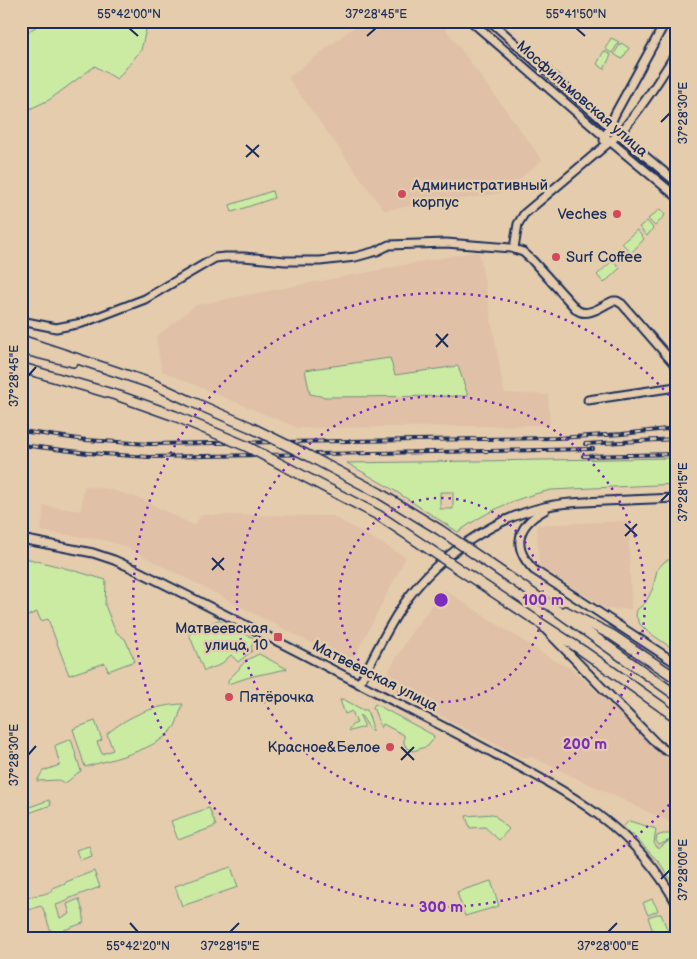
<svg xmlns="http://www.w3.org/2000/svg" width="697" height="959" viewBox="0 0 697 959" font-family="'Balsamiq Sans',sans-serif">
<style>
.built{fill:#e0c0a7}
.green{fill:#cbeba3;stroke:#738d80;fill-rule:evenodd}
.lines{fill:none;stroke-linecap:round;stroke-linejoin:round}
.minor-casing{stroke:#1b2f5e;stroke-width:11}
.major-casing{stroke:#1b2f5e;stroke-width:12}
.minor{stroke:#e4ccac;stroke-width:7}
.major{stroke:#e4ccac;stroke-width:9}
.rail-casing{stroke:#1b2f5e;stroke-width:4}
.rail{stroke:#e4ccac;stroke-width:2;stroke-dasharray:5.5;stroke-linecap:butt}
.major-bridge-casing{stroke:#1b2f5e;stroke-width:12;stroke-linecap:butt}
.major-bridge{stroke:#e4ccac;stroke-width:9}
.ticks{fill:none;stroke:#1b2f5e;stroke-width:2}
.ring{fill:none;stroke:#7b2cbf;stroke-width:2.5;stroke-dasharray:2.5 5}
.poi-dot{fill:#d1495b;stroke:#e4ccac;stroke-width:2}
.labels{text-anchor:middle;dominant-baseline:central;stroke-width:5;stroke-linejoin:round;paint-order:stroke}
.street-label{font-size:15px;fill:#1b2f5e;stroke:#e4ccac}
.poi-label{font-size:15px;fill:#1b2f5e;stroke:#e4ccac;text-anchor:start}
.centre{fill:#7b2cbf;stroke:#e4ccac;stroke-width:2.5}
.ring-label{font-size:15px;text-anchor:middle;font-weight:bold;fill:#7b2cbf;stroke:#e4ccac;stroke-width:5;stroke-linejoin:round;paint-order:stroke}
.neatline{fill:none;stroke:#1b2f5e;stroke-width:2}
.ticks-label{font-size:12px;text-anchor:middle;fill:#1b2f5e}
</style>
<rect width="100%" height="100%" fill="#e4ccac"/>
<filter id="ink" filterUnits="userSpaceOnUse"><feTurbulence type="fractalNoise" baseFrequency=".02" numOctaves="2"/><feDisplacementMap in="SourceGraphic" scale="10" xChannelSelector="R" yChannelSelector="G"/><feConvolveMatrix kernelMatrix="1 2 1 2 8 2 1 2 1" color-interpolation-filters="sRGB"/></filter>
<g filter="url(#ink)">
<g class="built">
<path d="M362,21H440L542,160L503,193L384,210L288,78Z"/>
<path d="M479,251L504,393L548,395L550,425L298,428L162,371L156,337L196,305Z"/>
<path d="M84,486L108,489L141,499L195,526L201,515L332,516L406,557L354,658L344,660L124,546L104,540L41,531L44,506L81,511Z"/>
<path d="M628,521L631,609H607L539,566L537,525Z"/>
<path d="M444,590L551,659L572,669L601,696L603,697L645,740L656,749L669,757L676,759V825L532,757H521L380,685L412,632Z"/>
</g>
<g class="green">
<path d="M44,21H148L141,50L117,79L95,66L49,100L21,113V37Z"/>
<path d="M611,38L619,42L612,53L605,49Z"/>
<path d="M621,43L629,48L622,59L614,54Z"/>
<path d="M604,51L611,55L604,69L597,64Z"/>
<path d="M272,191L274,198L232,212L230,205Z"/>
<path d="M660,209L665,215L655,226L648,219Z"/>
<path d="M647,221L653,228L647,236L639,227Z"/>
<path d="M637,230L644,239L631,253L622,243Z"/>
<path d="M613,260L620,268L604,283L597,275Z"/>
<path d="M390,358L395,375L458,366L468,396L325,397L310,394L305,370Z"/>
<path d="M676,458V484L551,490C517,497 487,511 458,532L392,489L347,463ZM440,492H453V509H440Z"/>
<path d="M676,556V572L672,574L671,576L676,588V651L647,631L640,624L636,616L637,610L646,602L653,588L657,570L664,562Z"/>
<path d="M21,557L61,567L106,580L105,605L114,628L117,633L125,639L135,661L108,671L105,663L69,675L48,619L41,621L37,612L22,618Z"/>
<path d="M218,620L255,639L251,647L252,651L238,662L231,655L220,665L204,671L189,634Z"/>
<path d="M259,654L287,669L253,676L228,684V680L239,669C243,661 251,658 259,654Z"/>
<path d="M343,699L363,710H367L372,725V731H371L361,715L360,716L364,725V727L350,731L348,730L352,725L357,723L352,711L345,714L340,700Z"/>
<path d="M183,704C180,711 178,720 175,726C159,750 111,759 85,767L73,729L95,721L102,740L97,742L102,754L113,750L107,734C129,715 155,705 183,704Z"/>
<path d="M375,704L433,735L434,738L428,746L413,751L406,747L404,743V735L383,724L381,728L373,707Z"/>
<path d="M71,739L81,771C74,774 71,781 64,783L59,780L37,781L43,771L60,765L55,747L56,745Z"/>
<path d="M49,800L51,805L29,813L27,808Z"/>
<path d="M209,808L216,826L178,840L171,821Z"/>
<path d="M493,814L509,829L499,840L485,827L470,828L466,816Z"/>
<path d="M629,821L656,829L654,843L658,849L670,840L659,845L656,841L657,836L663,834H676V838L672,839L676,844V879L672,881L659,862L624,826Z"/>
<path d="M89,846L92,856L80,860L76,850Z"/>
<path d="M231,867L238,887L182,906L175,886Z"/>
<path d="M94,871L100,887L70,898L67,901L56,905L60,918L70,914L67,904L79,899C81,907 86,915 83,923L64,930L67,938H53L43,908L40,906L21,913V901C25,899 29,897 33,896C40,895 47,894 53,890L52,888L62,884L64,885L66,882Z"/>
<path d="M491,881L499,906L465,916L457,892Z"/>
<path d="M652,899L658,910L657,911L648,915L643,903Z"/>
<path d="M657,914H661L669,934L659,938H655L648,917Z"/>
</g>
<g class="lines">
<g class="minor-casing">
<g id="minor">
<path d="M471,21L605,137L676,196"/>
<path d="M490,21L609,126L676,182"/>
<path d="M604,140L615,114L666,21"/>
<path d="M514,248L518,224L524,214L619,134C641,109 659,81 676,53"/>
<path d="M21,321L56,328L82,323L145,299L215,258L225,257H244L285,261H320L355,257L377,251L389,245L446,243L511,248L523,252L532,260L577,310C588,318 603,305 613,301H617L622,304L676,366"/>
<path d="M588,400L676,387"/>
<path d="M545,510C517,525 511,547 534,570L676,663"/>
<path d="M21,539L93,553L114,560L134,569C215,609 294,650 374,691C414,712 455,732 495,754C567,791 637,829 676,903"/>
<path d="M545,629L657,744L665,750L676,753"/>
<path d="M359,684C375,655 388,625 408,598C439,556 492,519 544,507C563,502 584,502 604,501C628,500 652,499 676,498"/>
</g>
</g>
<g class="major-casing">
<g id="major">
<path d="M21,340L153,384L190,401"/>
<path d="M21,349L73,362"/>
<path d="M545,602L676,695"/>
<path d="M565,611L612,635L676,678"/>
<path d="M534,619L583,651L676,717"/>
</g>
</g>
<use href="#minor" class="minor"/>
<use href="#major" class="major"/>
<g class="rail-casing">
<g id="rail">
<path d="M21,431L86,440L149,444L557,438L622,434L676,428"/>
<path d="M585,444L676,439"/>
<path d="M21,445L88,453L149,457L593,449"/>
<path d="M583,456L676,454"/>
</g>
</g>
<use href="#rail" class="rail"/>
<g class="major-bridge-casing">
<g id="major-bridge">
<path d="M26,369L119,396L175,416L246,446L378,515L534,619"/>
<path d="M190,401L250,427L309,456L379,493L440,530L545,602"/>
</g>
</g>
<use href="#major-bridge" class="major-bridge"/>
</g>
</g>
<path class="ticks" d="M129,28L138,36M576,28L585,36M367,36L376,28M661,122L670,113M246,145L259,157M246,157L259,145M436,334L448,347M436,347L448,334M28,376L36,367M661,501L670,492M625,524L637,536M625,536L637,524M212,558L224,570M212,570L224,558M401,747L414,760M28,755L36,746M401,760L414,747M661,879L670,870M130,923L138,932M230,932L239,923M608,932L617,923"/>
<g class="ring">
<circle cx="441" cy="600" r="102"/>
<circle cx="441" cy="600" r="204"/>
<path d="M674 799A307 307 0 1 1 674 401"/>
</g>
<g class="poi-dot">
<circle cx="402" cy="194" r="5"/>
<circle cx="617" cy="214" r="5"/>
<circle cx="556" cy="257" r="5"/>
<rect x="273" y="632" width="10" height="10" rx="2.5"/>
<circle cx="229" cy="697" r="5"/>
<circle cx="390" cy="747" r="5"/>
</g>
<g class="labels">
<g class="street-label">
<text transform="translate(582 99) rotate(41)">Мосфильмовская улица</text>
<text transform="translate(375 676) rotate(27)">Матвеевская улица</text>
</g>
<g class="poi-label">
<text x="412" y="185">Административный<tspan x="412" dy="17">корпус</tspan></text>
<text x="607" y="214" text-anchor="end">Veches</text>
<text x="566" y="257">Surf Coffee</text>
<text x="268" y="628" text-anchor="end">Матвеевская<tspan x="268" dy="17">улица, 10</tspan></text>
<text x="239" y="697">Пятёрочка</text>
<text x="380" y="747" text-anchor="end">Красное&amp;Белое</text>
</g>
</g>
<circle cx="441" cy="600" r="8" class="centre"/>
<g class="ring-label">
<text x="543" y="605">100 m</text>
<text x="585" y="749">200 m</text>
<text x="441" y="912">300 m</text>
</g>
<rect width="697" height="959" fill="none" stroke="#e4ccac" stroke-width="55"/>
<rect x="28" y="28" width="642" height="904" class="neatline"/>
<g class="ticks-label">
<text x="129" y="18">55°42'00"N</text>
<text x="376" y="18">37°28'45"E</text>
<text x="576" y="18">55°41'50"N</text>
<text transform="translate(683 113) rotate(-90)" y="4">37°28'30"E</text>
<text transform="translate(14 376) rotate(-90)" y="4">37°28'45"E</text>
<text transform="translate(683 492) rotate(-90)" y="4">37°28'15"E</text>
<text transform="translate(14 755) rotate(-90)" y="4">37°28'30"E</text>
<text transform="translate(683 870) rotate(-90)" y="4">37°28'00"E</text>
<text x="138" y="950">55°42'20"N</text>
<text x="230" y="950">37°28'15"E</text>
<text x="608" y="950">37°28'00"E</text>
</g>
</svg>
